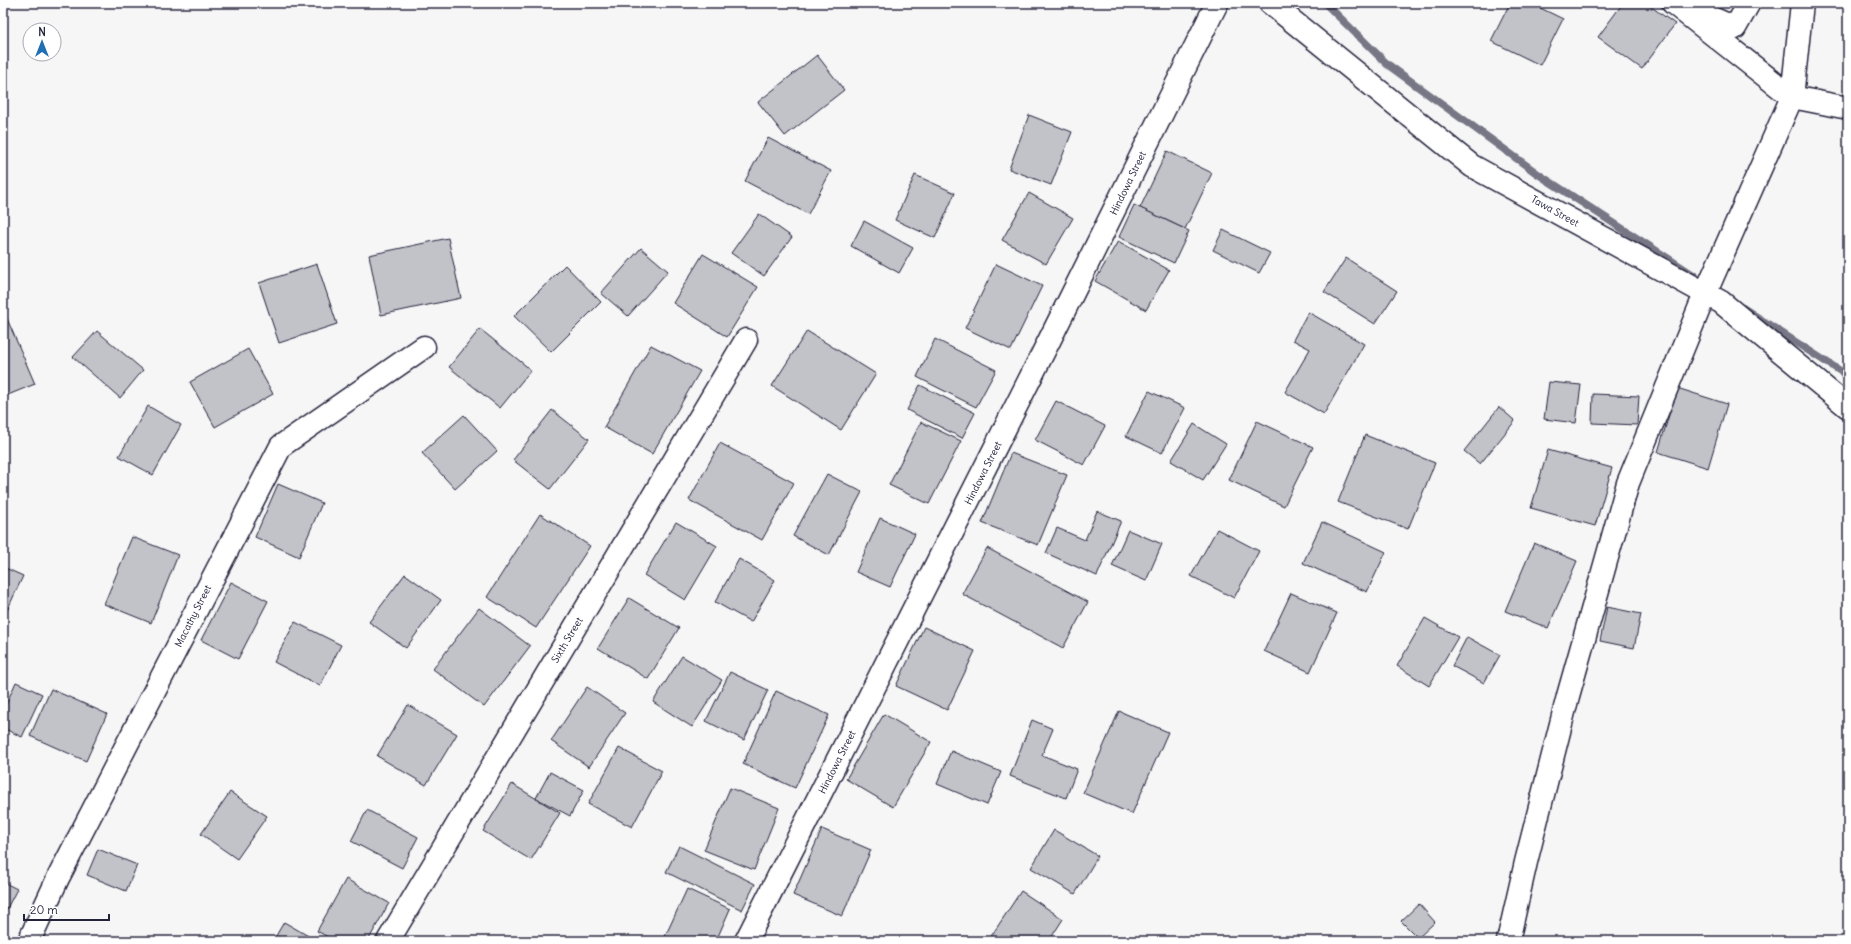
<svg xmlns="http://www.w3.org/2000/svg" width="1851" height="944" viewBox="0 0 1851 944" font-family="Delius,sans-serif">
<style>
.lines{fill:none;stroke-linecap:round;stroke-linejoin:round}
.stream{stroke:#767685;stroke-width:8}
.building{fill:#c2c2c9;stroke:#22223b}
.minor-casing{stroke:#22223b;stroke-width:25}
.minor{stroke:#fff;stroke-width:22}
.labels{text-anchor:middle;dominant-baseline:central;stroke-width:3;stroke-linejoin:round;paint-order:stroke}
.street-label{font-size:10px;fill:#22223b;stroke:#fff}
</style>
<rect width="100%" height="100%" fill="#f6f6f7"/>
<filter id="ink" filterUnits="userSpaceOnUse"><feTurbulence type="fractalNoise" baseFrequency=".025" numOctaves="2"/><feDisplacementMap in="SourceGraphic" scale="8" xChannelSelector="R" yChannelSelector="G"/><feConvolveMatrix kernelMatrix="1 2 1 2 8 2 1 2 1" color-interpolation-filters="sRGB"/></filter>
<g filter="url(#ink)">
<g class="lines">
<g class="stream">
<path d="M1325,3L1387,64L1538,174L1695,276"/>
<path d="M1743,308L1848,376"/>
</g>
</g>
<g class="building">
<path d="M1510,3H1530L1563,19L1540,65L1491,41Z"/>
<path d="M1623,3H1646L1675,24L1642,69L1598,37Z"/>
<path d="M1696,3H1719L1714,13Z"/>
<path d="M817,55L844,90L785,136L758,102Z"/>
<path d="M1029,115L1072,132L1051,185L1009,169Z"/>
<path d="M768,138L831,171L808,214L745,181Z"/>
<path d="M1167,151L1212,173L1185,229L1140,208Z"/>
<path d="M915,175L955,193L935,238L895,220Z"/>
<path d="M1029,193L1073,218L1046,264L1002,240Z"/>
<path d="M1134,205L1189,231L1174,263L1119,237Z"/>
<path d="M759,214L792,237L764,276L731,253Z"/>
<path d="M864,221L913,248L899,273L851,246Z"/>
<path d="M1223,230L1270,253L1259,273L1213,250Z"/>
<path d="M448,238L461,298L381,315L369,255Z"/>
<path d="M1118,241L1169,270L1146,310L1095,281Z"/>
<path d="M641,248L668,271L628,316L601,293Z"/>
<path d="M703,254L758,287L727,337L673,303Z"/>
<path d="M1346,258L1397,291L1375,324L1324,292Z"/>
<path d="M317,264L337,324L279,343L259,283Z"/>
<path d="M996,264L1042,286L1011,350L965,328Z"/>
<path d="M565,265L601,302L551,352L514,316Z"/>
<path d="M1308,312L1364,344L1324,414L1285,392L1310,349L1293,340Z"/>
<path d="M5,314L35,384L3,397V315Z"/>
<path d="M480,329L531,370L500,408L449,367Z"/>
<path d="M97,331L143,370L120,398L73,357Z"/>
<path d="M807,331L876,374L841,430L772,386Z"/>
<path d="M935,339L996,370L976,407L917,377Z"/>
<path d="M651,345L700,371L652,454L604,427Z"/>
<path d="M248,349L273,394L215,427L190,382Z"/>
<path d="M1549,382L1581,385L1576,423L1544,419Z"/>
<path d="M920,385L975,413L962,438L907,410Z"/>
<path d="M1677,388L1727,404L1708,468L1658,452Z"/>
<path d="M1149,391L1185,408L1162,453L1126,436Z"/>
<path d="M1593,394L1639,396L1637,425L1592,423Z"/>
<path d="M1056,401L1105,426L1084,465L1035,440Z"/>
<path d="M148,406L181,425L153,475L119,456Z"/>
<path d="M1499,407L1515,421L1480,464L1464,451Z"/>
<path d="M552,410L589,439L550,489L513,460Z"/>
<path d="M464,415L497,451L455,489L422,453Z"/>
<path d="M1257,421L1313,447L1284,506L1229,480Z"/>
<path d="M921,422L961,441L929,504L889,485Z"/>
<path d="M1194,424L1226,444L1203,480L1171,461Z"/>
<path d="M1365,435L1435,463L1408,529L1338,502Z"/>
<path d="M720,443L794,483L762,540L689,500Z"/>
<path d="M1548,450L1612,468L1595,526L1531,508Z"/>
<path d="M1011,453L1067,475L1038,545L982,523Z"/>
<path d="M827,474L862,492L829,555L793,536Z"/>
<path d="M278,484L322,503L299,557L255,537Z"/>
<path d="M1097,511L1121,521L1097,576L1046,553L1057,528L1085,540Z"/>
<path d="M540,514L590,546L536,628L487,597Z"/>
<path d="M880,518L915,534L890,587L856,572Z"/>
<path d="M676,522L717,546L685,600L644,575Z"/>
<path d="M1322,522L1386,552L1367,592L1303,563Z"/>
<path d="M1217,529L1259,551L1234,598L1191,576Z"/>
<path d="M1128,530L1162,544L1146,581L1112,566Z"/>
<path d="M132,537L178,555L151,623L104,604Z"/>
<path d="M1534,543L1577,561L1548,628L1505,611Z"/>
<path d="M987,548L1088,602L1063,648L962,594Z"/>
<path d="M739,559L775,580L751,622L715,602Z"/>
<path d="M3,567L23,576L4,617H3Z"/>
<path d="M405,574L441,600L406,648L369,622Z"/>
<path d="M231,582L268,601L238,659L201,640Z"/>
<path d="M1291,593L1337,613L1310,672L1264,651Z"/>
<path d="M629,598L679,628L648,679L598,648Z"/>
<path d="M1607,607L1641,614L1634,648L1600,641Z"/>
<path d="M479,608L530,646L484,707L433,669Z"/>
<path d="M1425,618L1458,637L1429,686L1397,666Z"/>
<path d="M295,622L341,645L320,686L274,662Z"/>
<path d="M924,627L975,651L947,710L896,686Z"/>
<path d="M1467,637L1500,655L1484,683L1452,666Z"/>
<path d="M682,656L722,680L692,727L653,702Z"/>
<path d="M730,672L768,690L744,740L706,721Z"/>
<path d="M16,682L42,694L22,737L3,728V711Z"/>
<path d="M587,687L625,713L589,767L551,741Z"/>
<path d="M51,689L107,714L86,761L30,736Z"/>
<path d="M776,691L829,715L795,788L743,764Z"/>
<path d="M408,705L457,734L426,785L377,756Z"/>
<path d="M1119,711L1168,732L1132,814L1083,793Z"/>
<path d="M884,714L931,742L893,807L846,779Z"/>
<path d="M1032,720L1053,729L1042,755L1077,769L1066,798L1010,776Z"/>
<path d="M619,748L662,771L632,827L588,804Z"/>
<path d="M951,751L1001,772L987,805L937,784Z"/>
<path d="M550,772L584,790L570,816L536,798Z"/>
<path d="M512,784L560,813L531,860L483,831Z"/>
<path d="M730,788L779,808L754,870L704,850Z"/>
<path d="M230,792L267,816L237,859L201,834Z"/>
<path d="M367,810L418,837L402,868L351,841Z"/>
<path d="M822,829L871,850L842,916L793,895Z"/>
<path d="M1054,830L1098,856L1075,894L1031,868Z"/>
<path d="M679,846L755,884L742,910L666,872Z"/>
<path d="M98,849L137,865L126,891L87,875Z"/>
<path d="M346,879L389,903L368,941H335L317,931Z"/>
<path d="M3,882L17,889L3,916Z"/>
<path d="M687,889L730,909L716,941H663Z"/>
<path d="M1021,891L1063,919L1049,941H988Z"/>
<path d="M1419,904L1435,922L1418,938L1401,921Z"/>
<path d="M284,922L317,941H273Z"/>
</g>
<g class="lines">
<g class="minor-casing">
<g id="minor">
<path d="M1270,3L1472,166L1721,302L1848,407"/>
<path d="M1802,3L1792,97L1848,108"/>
<path d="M1694,10L1735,28L1749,3"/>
<path d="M29,941L58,878L281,446L424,347"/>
<path d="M388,941L746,340"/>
<path d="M746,941L1050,339L1217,3"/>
<path d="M1508,941L1526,862L1568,696L1628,483L1705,294L1792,97L1673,3"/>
</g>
</g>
<use href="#minor" class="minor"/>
</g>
</g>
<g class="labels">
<g class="street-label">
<text transform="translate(1128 183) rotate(-64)">Hindowa Street</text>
<text transform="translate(1555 211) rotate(29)">Tawa Street</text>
<text transform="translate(983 473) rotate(-63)">Hindowa Street</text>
<text transform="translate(193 616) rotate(-63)">Macathy Street</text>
<text transform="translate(567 640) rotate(-59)">Sixth Street</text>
<text transform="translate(837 762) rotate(-63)">Hindowa Street</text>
</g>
</g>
<rect width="1851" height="944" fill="none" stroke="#fff" stroke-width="16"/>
<rect x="8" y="8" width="1835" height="928" fill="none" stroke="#22223b" stroke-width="1.5" filter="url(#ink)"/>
<g transform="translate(42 42)"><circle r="19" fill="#ffffff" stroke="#a7a7b1"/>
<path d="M0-3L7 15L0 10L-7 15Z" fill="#1f6fb2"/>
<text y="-6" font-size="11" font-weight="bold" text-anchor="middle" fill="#22223b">N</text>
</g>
<path d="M24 914v6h85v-6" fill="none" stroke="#22223b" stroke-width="2"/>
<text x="30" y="914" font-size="12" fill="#22223b" stroke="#ffffff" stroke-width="3" paint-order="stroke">20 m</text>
</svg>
